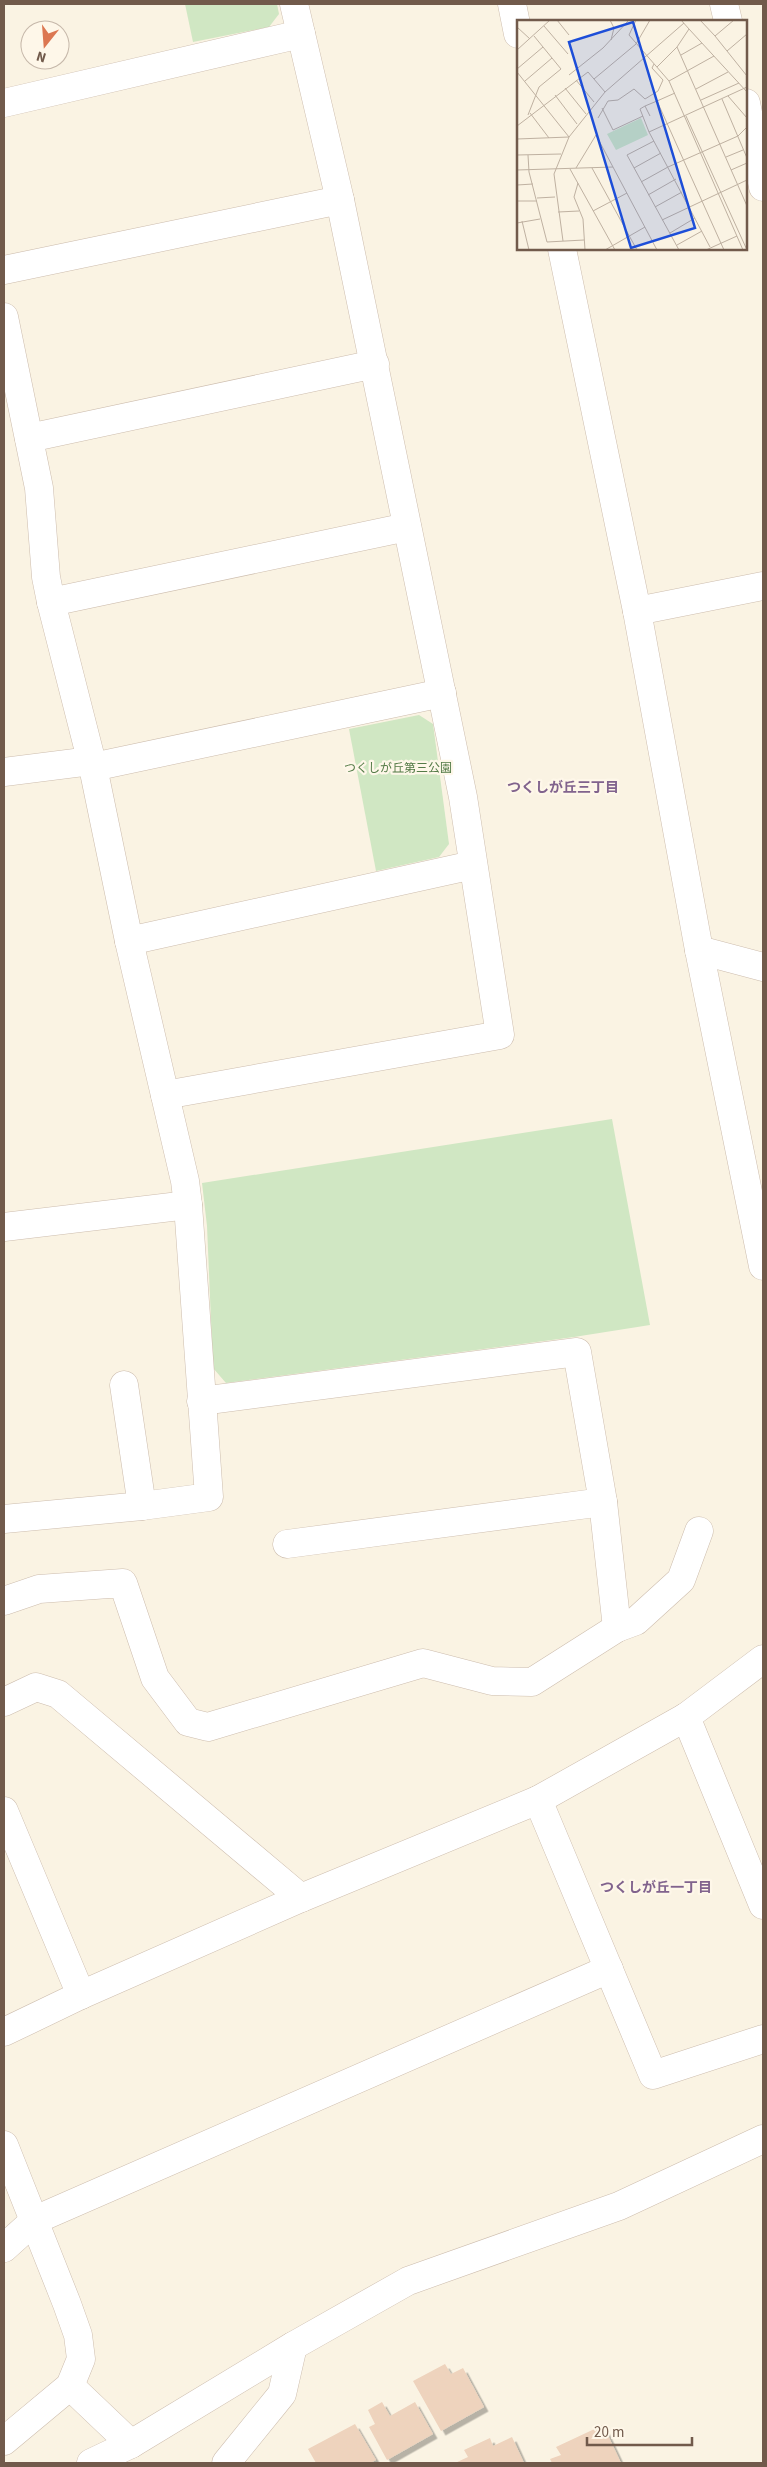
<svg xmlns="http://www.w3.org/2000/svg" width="767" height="2467" viewBox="0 0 767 2467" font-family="'Source Sans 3','Noto Sans JP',sans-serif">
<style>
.green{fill:#d0e7c3}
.building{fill:#eed3bd;filter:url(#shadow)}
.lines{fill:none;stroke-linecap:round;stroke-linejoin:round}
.minor-casing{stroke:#cdbdae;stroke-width:29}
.minor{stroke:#fff;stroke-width:28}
.labels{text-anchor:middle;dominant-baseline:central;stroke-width:4.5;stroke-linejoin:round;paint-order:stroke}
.park-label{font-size:12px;fill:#547b47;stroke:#fef7e9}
.neighbourhood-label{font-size:14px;font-weight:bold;fill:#81638d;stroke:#fef7e9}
.inset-road{fill:none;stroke:#bfb1a1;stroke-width:1}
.view{fill:#1d4ed8;fill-opacity:0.15;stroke:#1d4ed8;stroke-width:2.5}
.inset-edge{fill:none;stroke:#715a4b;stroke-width:2.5}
</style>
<defs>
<filter id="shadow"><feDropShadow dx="4.5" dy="4.5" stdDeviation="0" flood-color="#0004"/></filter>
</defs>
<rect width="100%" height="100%" fill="#faf3e3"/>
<g class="green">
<path d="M185,4H277L279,14L269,27L193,42Z"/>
<path d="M419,715L433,724L449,844L439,857L376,871L349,729Z"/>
<path d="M612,1119L650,1325L574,1337L226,1383L213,1368L207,1226L202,1183Z"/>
</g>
<g class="building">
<path d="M445,2364L451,2374L463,2368L484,2407L441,2431L413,2381Z"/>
<path d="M382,2402L390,2416L415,2402L433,2434L387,2460L369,2427L375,2424L368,2410Z"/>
<path d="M355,2424L376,2460L370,2463H316L308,2449Z"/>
<path d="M603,2425L621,2463H552L550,2459L561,2455L556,2447Z"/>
<path d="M512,2437L524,2463H455L468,2457L464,2450L490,2438L493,2446Z"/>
</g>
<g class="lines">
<g class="minor-casing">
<g id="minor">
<path d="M512,4L518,34"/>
<path d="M724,4L728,21"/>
<path d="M4,103L301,34"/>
<path d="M746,103L763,187"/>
<path d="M562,249L637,611L699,950L763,1266"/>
<path d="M4,270L340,200"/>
<path d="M4,317L39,488L46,577L51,602L93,767L129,941L185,1181L188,1205L209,1497L142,1506"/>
<path d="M29,438L375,364"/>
<path d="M51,602L407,527"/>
<path d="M637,611L763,586"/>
<path d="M93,767L442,693"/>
<path d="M4,772L91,761"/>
<path d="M129,941L473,865"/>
<path d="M699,950L763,967"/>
<path d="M165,1095L500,1035L463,797L340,200L294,4"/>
<path d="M4,1227L188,1205"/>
<path d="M201,1401L577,1352L603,1502L617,1628"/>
<path d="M4,1519L142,1506L124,1385"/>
<path d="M287,1544L603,1502"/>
<path d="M4,1601L39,1589L123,1583L155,1678L188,1722L208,1727L423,1663L492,1681L532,1682L617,1628L636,1621L681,1580L699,1531"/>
<path d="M4,1702L36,1687L58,1694L301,1898"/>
<path d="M686,1717L763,1905"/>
<path d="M538,1800L653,2075L763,2039"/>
<path d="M4,1811L81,1995"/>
<path d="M4,2032L81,1995L301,1898L538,1800L686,1717L763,1659"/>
<path d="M4,2145L67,2304L78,2335L81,2359L70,2386L4,2441"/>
<path d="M4,2248L35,2220L609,1969"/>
<path d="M70,2386L131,2444"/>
<path d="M91,2463L131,2444L293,2346L408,2281L619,2206L763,2139"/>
<path d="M226,2463L282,2394L293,2346"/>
</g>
</g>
<use href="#minor" class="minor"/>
</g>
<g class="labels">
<g class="park-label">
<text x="398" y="768">つくしが丘第三公園</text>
</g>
<g class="neighbourhood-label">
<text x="563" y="788">つくしが丘三丁目</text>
<text x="656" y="1888">つくしが丘一丁目</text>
</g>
</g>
<g transform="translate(517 20)">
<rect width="230" height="230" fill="#faf3e3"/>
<path d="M124,98L131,115L99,130L90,114Z" fill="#d0e7c3"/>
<path class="inset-road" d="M40,0L52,15M93,0L97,8L94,20M119,0L112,15L152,61L226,230M183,0L198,16L217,0M27,6L51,34M0,7L13,19M172,9L230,72M198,16L230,56M160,27L230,186M0,30L33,0M210,31L230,14M164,35L185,23M140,47L160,27L172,9L164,0M0,49L26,27M0,52L52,117M52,55L86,28L112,0M77,59L119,24L133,0M59,60L77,82M8,61L35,38M152,61L197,36M48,68L69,94M179,69L211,52M158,73L140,81L207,230M38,75L60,104M211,76L230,98M205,79L230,138M184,80L222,63M128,86L123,89L132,112L193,227M85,88L96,110L126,96M13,93L32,118M11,95L22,67L44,49L17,16M133,96L128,86L140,81M169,96L230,230M81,98L91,81L101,80L117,69L128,79L141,71L146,60L135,48L137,44M0,106L71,52L88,72M132,112L230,67M0,119L52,117M137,121L110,135L162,230M0,135L44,134M11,135L12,152L30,222L67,220M209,137L226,130M151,147L221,116L230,107M59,148L79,115L140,230M75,148L120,230M117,148L144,133M53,149L98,230M0,150L96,147M214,150L230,143M124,162L151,147M61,163L57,177L66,199L68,230M0,165L16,164M131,175L159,159M20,178L38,177M0,181H20M138,187L165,172M76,191L110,173M41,192L62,191M145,200L230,160M5,201L12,230M0,203L23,199M153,213L178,198M46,221L37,154L52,117L88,72L167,3M160,225L185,211M88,230L128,207M189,230L220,216"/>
<path class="view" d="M116,2L178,208L114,228L52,22Z"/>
<rect width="230" height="230" class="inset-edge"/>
</g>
<rect width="767" height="2467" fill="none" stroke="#715a4b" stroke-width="10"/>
<g transform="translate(45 45) rotate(197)"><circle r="24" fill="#fef7e9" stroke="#c6b8aa"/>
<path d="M0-4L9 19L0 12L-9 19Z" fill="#dc7751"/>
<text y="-8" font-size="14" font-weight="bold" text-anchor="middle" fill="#715a4b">N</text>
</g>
<path d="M587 2437v8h105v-8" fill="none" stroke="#715a4b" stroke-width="2.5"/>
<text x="594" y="2437" font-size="15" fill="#715a4b" stroke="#fef7e9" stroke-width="4" paint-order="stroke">20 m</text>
</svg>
